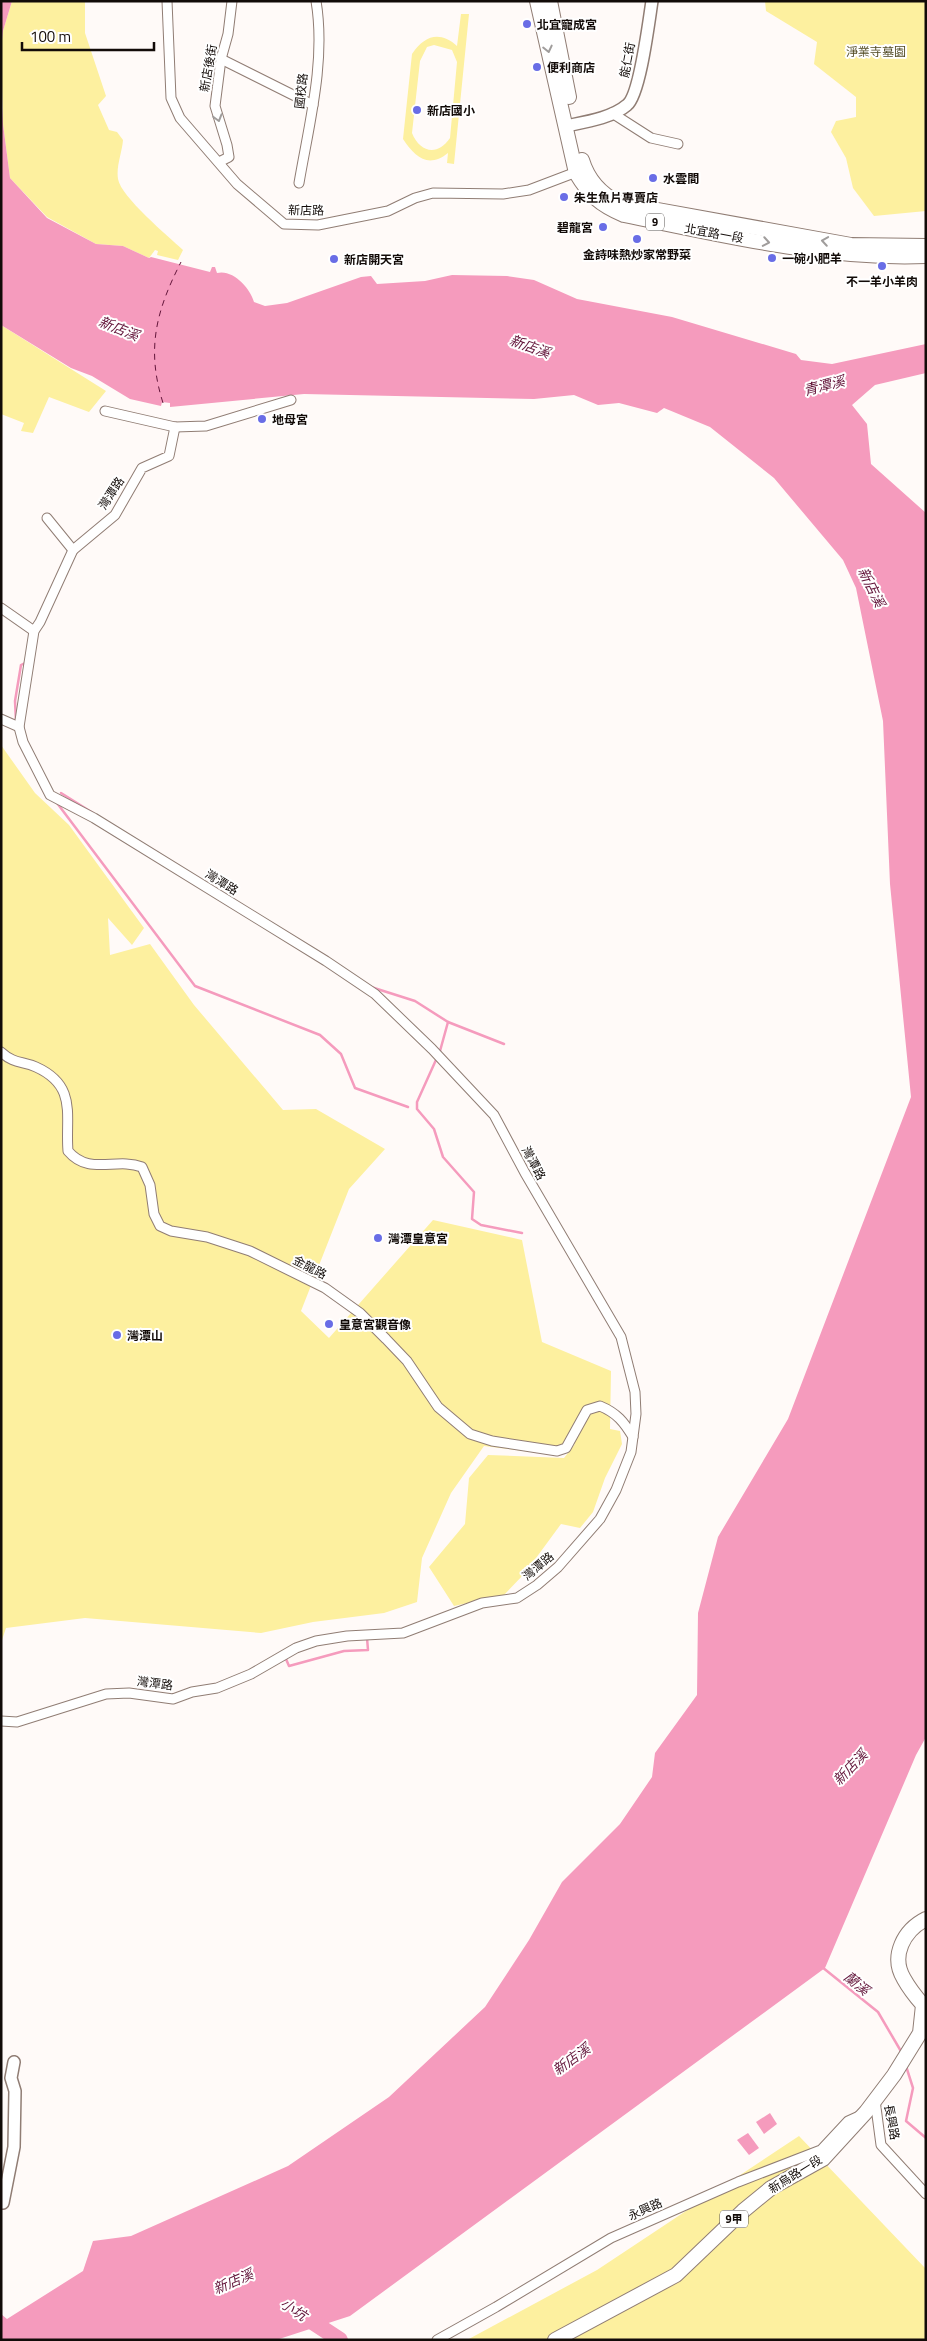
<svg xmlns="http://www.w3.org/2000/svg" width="927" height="2341" viewBox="0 0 927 2341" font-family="'Titillium Web','Noto Sans TC',sans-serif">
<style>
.green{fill:#fdf09f;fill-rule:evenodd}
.water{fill:#f59bbd}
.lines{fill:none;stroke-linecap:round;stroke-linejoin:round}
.stream{stroke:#f59bbd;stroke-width:2.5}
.river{stroke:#f59bbd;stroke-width:16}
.ferry{stroke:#63153a;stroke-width:1;stroke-dasharray:6 5;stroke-linecap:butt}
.minor-casing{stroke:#907d74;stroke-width:11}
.tertiary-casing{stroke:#907d74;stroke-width:14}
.primary-casing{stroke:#907d74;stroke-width:16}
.minor{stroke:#fff;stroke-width:9}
.tertiary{stroke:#fff;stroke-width:11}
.primary{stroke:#fff;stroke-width:14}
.oneway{stroke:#a09d9c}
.poi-dot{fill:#696de6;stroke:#fff;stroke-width:2}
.labels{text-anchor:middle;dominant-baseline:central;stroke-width:4;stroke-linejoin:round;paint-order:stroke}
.shield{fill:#fff;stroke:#595452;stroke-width:1}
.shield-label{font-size:11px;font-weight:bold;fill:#120b08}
.poi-label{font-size:12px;font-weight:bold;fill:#120b08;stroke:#fff;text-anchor:start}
.park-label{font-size:12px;fill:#514a23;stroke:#fff}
.street-label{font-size:12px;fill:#120b08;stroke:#fff}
.water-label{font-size:14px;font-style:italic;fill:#63153a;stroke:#fff}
</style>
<rect width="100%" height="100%" fill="#fffaf8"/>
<g class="green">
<path d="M12,1H85V33L106,96L98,105L109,130L117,132L123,140C122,153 116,166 118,179C121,197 168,236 183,250L178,260L157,255L158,251L155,250L149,258L123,246L96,244L47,217L10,178L3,124L1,48L3,31Z"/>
<path d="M765,1H926V211L874,216L853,188L846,158L831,132L836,121L856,117V97L814,64L817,42L766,11Z"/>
<path d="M461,14H469L454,164L447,163L448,153C428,169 415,157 403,139L412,54C425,35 440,31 457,46ZM434,45L452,50L457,62L450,138C438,156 420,153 412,133L420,61L427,47Z"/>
<path d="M1,325L106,391L89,412L49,397L33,433L21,431L24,423L1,414Z"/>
<path d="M1,745L35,793L69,825L144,928L132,945L108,918L110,955L150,944L194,1005L283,1110L316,1109L385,1149L349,1189L301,1311L329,1338L433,1220L522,1240L542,1342L611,1371L610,1429L620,1431L622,1444L605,1478L593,1512L580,1528L561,1524L525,1573L504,1595L454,1606L429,1567L465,1524L469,1478L488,1455L564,1458L575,1444L547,1454L484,1446L451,1493L422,1558L417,1602L384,1613L313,1622L261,1633L85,1618L6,1628L1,1643Z"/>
<path d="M799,2136L926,2269V2340H467L597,2270Z"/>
</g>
<g class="water">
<path d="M1,1H12L3,31L1,48Z"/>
<path d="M1,92L3,124L10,178L47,218L96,244L123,246L149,258L151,257L210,272L212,267H215L217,273C233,269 250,288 254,302L265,306L287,303L361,277L371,276L377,284L425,281L452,275L507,276L534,280L577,299L672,317L796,354L801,360L832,364L926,344V373L875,385L852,405L867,424L871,464L926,513V1737L916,1755L825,1968L350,2316L276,2340H1V2314L7,2319L83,2271L93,2241L131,2236L288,2166L389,2097L485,2007L529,1940L562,1882L620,1824L652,1777L655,1753L697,1695L698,1613L718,1537L788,1419L911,1097L890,884L883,721L856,588L843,560L774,478L710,427L664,408L657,413L619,403L598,405L574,395L534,399L304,394L170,407V403L162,402L161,406L130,399L92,376L71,368L1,325Z"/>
<path d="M770,2113L777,2124L764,2134L756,2122Z"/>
<path d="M748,2133L759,2148L749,2155L737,2140Z"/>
</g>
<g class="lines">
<g class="stream">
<path d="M16,722L15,701L21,665L27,662"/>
<path d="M61,793L93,813"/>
<path d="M57,803L195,986L320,1035L341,1054L355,1088L408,1107"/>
<path d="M371,987L415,1001L448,1022L504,1044"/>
<path d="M448,1022L440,1051L417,1102V1109L434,1129L443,1157L474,1192L472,1219L481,1225L522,1233"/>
<path d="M286,1659L289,1666L344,1651L368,1650L367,1638"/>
<path d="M822,1967L878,2012L902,2053"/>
<path d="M906,2066L913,2088L906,2121L926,2138"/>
</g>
<path class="river" d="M302,2315L340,2340"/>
<path class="ferry" d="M163,403C146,349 156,311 181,262"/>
<g class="minor-casing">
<g id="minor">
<path d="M167,1L171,98L180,118L237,184L284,224L318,225L388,211L415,198L433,193L503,194L529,190L579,171"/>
<path d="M221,59L313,105"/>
<path d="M612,113L651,138L678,144"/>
<path d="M219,162L229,157L227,145L215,106L221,59L228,34L232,1"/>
<path d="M299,183C309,124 326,61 316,1"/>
<path d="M105,411L175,427L206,426L291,400"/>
<path d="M47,518L73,550"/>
<path d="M1,608L34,631"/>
<path d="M1,719L19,727"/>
<path d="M1,1052C14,1064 22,1061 36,1067C78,1086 65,1116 68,1151C89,1176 116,1157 142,1167L150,1185L154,1214L160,1226L171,1231L207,1237L250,1251L325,1288L360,1313L386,1339L407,1361L438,1407L470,1434L492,1441L557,1451L566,1448L587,1410L600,1406C617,1413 624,1422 633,1437"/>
<path d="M1,1721L17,1722L106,1694L129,1693L173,1699L192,1692L217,1688L251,1674L296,1648L316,1641L347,1636L403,1633L482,1603L517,1598L537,1585L558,1567L600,1519L616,1490L631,1452L636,1414L635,1392L621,1337L525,1173L494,1115L432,1049L375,994L326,961L94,818L50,795L23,742L19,727L34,631L40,622L73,550L115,515L142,468L169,456L175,427"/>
<path d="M875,2100L881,2145L926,2194"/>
<path d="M437,2340L496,2307L611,2238L738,2182L821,2150L848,2121L859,2116"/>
</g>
</g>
<g class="tertiary-casing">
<g id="tertiary">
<path d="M566,126C585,122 612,118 627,105C640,95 649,20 652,1"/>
<path d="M3,2203L14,2147L15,2091L11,2078L14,2062"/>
</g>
</g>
<g class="primary-casing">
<g id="primary">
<path d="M537,1L576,173C589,195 600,205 624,215C723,235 824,260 926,256"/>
<path d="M550,1L569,97"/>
<path d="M582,160C588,180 601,194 619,203L851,245L926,246"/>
<path d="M555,2340L676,2275L743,2211L771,2188L823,2159L866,2112L894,2075L920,2033L923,2005C916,1997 909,1988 904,1979C890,1956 904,1930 926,1919"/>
</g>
</g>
<use href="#minor" class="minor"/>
<use href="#tertiary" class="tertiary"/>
<use href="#primary" class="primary"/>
</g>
<defs><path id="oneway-chevron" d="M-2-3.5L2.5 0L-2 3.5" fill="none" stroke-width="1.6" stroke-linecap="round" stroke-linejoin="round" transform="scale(1.25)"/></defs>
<g class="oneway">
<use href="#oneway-chevron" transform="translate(548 49) rotate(77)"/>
<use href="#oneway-chevron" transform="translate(218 118) rotate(74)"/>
<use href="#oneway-chevron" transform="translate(825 241) rotate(-171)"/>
<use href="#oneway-chevron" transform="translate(766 242) rotate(10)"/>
</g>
<g class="poi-dot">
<circle cx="527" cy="24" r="5"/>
<circle cx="537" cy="67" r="5"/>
<circle cx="417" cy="110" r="5"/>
<circle cx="653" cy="178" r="5"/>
<circle cx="564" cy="197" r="5"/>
<circle cx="603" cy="227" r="5"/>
<circle cx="637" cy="239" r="5"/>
<circle cx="772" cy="258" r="5"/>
<circle cx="334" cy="259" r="5"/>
<circle cx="882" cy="266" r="5"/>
<circle cx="262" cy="419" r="5"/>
<circle cx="378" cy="1238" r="5"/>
<circle cx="329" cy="1324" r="5"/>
<circle cx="117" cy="1335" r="5"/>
</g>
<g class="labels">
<g class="shield">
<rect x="646" y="213.5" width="18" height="17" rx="4"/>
<rect x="720" y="2210.5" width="28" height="17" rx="4"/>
</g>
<g class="shield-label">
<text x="655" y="222">9</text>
<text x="734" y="2219">9甲</text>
</g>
<g class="poi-label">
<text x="537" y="24">北宜寵成宮</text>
<text x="547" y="67">便利商店</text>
<text x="427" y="110">新店國小</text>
<text x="663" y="178">水雲間</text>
<text x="574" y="197">朱生魚片專賣店</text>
<text x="593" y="227" text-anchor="end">碧龍宮</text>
<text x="637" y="254" text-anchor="middle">金詩味熱炒家常野菜</text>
<text x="782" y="258">一碗小肥羊</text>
<text x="344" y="259">新店開天宮</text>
<text x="882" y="281" text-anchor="middle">不一羊小羊肉</text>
<text x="272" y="419">地母宮</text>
<text x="388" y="1238">灣潭皇意宮</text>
<text x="339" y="1324">皇意宮觀音像</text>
<text x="127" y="1335">灣潭山</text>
</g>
<g class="park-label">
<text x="876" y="51">淨業寺墓園</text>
</g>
<g class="street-label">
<text transform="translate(627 60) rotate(-79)">能仁街</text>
<text transform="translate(208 68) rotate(-80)">新店後街</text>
<text transform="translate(301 91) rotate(-84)">國校路</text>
<text transform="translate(306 210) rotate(1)">新店路</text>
<text transform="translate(714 233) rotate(10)">北宜路一段</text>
<text transform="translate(111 493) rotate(-57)">灣潭路</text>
<text transform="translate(222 882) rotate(32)">灣潭路</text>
<text transform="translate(534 1163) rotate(62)">灣潭路</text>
<text transform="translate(310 1267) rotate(27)">金龍路</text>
<text transform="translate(538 1566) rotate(-40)">灣潭路</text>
<text transform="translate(155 1683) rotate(7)">灣潭路</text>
<text transform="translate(892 2122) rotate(79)">長興路</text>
<text transform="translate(795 2174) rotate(-32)">新烏路一段</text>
<text transform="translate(645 2209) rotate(-24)">永興路</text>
</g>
<g class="water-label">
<text transform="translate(119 328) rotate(22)">新店溪</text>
<text transform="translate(530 346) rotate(20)">新店溪</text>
<text transform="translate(824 385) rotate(-14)">青潭溪</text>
<text transform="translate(872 587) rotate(64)">新店溪</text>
<text transform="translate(850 1767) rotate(-46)">新店溪</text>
<text transform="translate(857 1983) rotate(39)">蘭溪</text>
<text transform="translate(571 2059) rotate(-36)">新店溪</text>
<text transform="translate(233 2281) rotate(-23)">新店溪</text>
<text transform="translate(294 2309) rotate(34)">小坑</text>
</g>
</g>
<rect width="927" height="2341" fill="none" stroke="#120b08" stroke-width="5"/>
<path d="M22 42v8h132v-8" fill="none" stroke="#120b08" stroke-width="2.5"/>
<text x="30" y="42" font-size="15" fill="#120b08" stroke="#ffffff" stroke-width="4" paint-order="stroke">100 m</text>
</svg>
